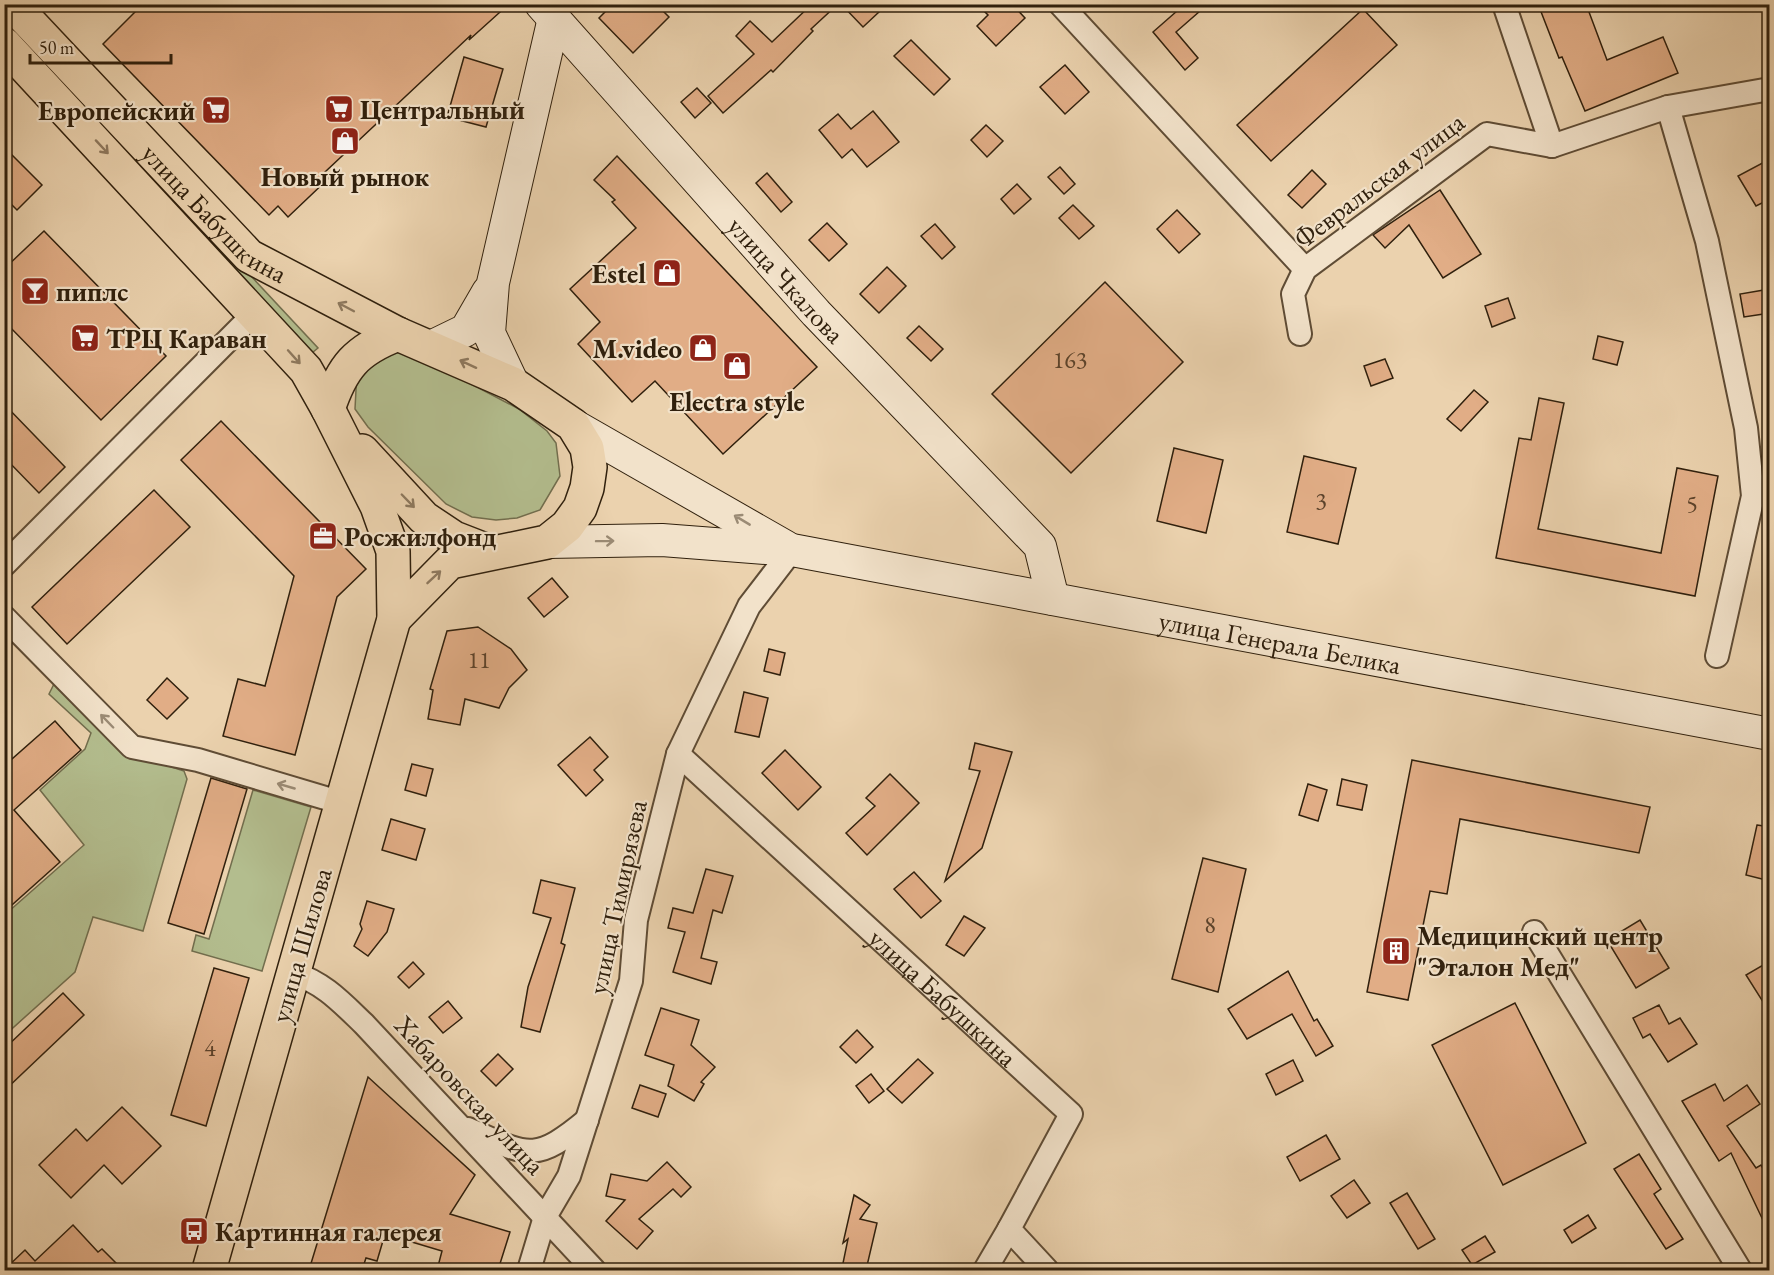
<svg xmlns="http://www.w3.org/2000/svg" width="1774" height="1275" viewBox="0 0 1774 1275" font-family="'EB Garamond',serif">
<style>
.green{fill:#b3bd8e;stroke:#726e4e;stroke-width:1.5}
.building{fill:#e1ad86;stroke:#30200d;stroke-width:1.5}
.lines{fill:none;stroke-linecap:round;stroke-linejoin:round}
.street-casing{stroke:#5f4c35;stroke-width:26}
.secondary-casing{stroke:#30200d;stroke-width:34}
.primary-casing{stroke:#30200d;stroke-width:36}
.street{stroke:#f2e2ca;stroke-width:22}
.secondary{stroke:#f2e2ca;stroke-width:32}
.primary{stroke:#ebd2ae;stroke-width:33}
.oneway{stroke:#8e795e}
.oneway2{stroke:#9b8b75}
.labels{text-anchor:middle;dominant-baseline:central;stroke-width:4.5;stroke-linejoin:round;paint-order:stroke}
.number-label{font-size:24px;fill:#5c432b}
.poi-label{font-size:27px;font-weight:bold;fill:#30200d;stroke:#f2e2ca;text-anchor:start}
.street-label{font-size:27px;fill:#30200d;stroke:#f2e2ca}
</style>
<rect width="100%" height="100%" fill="#ebd2ae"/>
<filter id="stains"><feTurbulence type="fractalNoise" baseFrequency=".00333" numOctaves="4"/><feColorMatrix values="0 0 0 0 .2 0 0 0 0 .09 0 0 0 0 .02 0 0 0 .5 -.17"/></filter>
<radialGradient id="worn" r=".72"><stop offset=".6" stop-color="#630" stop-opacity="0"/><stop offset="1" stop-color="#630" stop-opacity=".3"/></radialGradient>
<g class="green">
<path d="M5,12L318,348L307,357L5,33Z"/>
<path d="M392,352L412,353L519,409L547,431L556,443L560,476L540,510L517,518L496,520L472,517L446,504L368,427L355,409L357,371Z"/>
<path d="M56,680L153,761L184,771L187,779L143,931L93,917L75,972L5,1035L4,908L8,912L84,845L40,790L85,749L91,733L49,694Z"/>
<path d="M253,790L311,807L262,971L192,951L196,935L209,939Z"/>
</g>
<g class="building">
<path d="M143,4H509L469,40L471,35L325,172L330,177L288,217L278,206L269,215L103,44Z"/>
<path d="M613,4H656L669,17L633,53L599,18Z"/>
<path d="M812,4H838L811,29L813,31L773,72L771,70L723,113L708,96L754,54L736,36L750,21L772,42Z"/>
<path d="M841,4H871L879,12L863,27Z"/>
<path d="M977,4H1012L1025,18L996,46L977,26L988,15Z"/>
<path d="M1185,4H1208L1176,32L1198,58L1185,70L1153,32Z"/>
<path d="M1538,4H1586L1607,60L1663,37L1678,73L1585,111L1562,57L1559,58Z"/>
<path d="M1363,9L1397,45L1271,161L1237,125Z"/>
<path d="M911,40L950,79L934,95L894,56Z"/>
<path d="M464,57L503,69L486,127L447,117Z"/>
<path d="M1065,65L1089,92L1065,114L1040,87Z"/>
<path d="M697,88L711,103L695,118L681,102Z"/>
<path d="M873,111L899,142L867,167L852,149L842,158L819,130L838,114L851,129Z"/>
<path d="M986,125L1003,141L987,157L971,140Z"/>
<path d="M4,147L42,185L17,210L4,197Z"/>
<path d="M617,156L817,367L723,454L655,381L632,402L578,344L600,322L570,289L636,228L612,202L615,200L594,180Z"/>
<path d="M1770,159V199L1756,206L1738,176Z"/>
<path d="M1060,167L1075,184L1064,194L1048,177Z"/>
<path d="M1312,170L1326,184L1302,208L1288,195Z"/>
<path d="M767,173L792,202L781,212L756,183Z"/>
<path d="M1017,184L1031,199L1014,214L1001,199Z"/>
<path d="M1440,190L1481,254L1443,278L1409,225L1385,248L1373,235Z"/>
<path d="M1073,205L1094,226L1079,239L1059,218Z"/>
<path d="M1177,210L1200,234L1179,253L1157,229Z"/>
<path d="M827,223L847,244L829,261L809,240Z"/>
<path d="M935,224L955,247L942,259L921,236Z"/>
<path d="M44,231L166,356L101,420L4,321V269Z"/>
<path d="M887,267L906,286L879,313L860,294Z"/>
<path d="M1105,282L1183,362L1071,473L992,394Z"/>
<path d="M1770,289V313L1744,317L1740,294Z"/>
<path d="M1508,298L1515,318L1492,327L1485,306Z"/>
<path d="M919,326L943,349L931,361L907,338Z"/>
<path d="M1598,336L1623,342L1617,365L1593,359Z"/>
<path d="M1385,359L1393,378L1371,386L1364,366Z"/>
<path d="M1474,390L1488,402L1461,431L1447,419Z"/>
<path d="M1539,398L1564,403L1538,529L1661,553L1677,468L1718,476L1695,596L1496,558L1519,438L1531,440Z"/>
<path d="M4,404L65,467L39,493L4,457Z"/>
<path d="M221,421L366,569L337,597L295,755L223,736L238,679L265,686L294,576L181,460Z"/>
<path d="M1174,448L1223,460L1206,533L1157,521Z"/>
<path d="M1304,456L1356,468L1338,544L1287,532Z"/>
<path d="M154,490L190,527L67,644L32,607Z"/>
<path d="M552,578L568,597L544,617L528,598Z"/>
<path d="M478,627L511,649L527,670L509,688L499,708L465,699L460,725L428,719L433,690L430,689L447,631Z"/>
<path d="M769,649L785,653L780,675L764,671Z"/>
<path d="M167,678L188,698L167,719L147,700Z"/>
<path d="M744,692L768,698L759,737L735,732Z"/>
<path d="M55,721L81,750L14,810L60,862L4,912V766Z"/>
<path d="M590,737L608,757L594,770L603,780L586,796L558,765Z"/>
<path d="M975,743L1012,752L982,848L945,881L980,771L969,769Z"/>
<path d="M785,750L821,787L798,810L762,773Z"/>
<path d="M1412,760L1650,807L1639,853L1460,819L1447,894L1430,891L1408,1000L1367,992Z"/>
<path d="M412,764L433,769L426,796L405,790Z"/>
<path d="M890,774L919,803L867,855L846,833L875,806L866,798Z"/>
<path d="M211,778L247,789L204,934L168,923Z"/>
<path d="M1342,779L1367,785L1362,810L1337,805Z"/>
<path d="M1308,784L1327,790L1318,821L1299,815Z"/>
<path d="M391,819L425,829L416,860L382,850Z"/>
<path d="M1757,825L1770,827V881L1746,875Z"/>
<path d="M1203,858L1246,869L1218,992L1172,979Z"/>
<path d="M706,869L733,876L722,913L713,910L701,958L717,962L711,984L673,972L685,932L668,928L673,908L693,913Z"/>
<path d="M914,872L941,901L921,918L894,889Z"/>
<path d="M541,880L575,888L561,943L565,945L540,1032L521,1027L528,987L551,918L533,913Z"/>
<path d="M367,901L394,909L387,932L368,956L354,946L362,929L360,924Z"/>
<path d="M964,916L985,928L964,956L946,945Z"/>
<path d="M1640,920L1669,968L1636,988L1607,940Z"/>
<path d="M1770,961V1013L1746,975Z"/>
<path d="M413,962L424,974L409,988L398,977Z"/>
<path d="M214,968L249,978L206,1126L171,1115Z"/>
<path d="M1288,971L1314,1021L1317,1019L1333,1046L1316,1056L1292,1014L1247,1039L1228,1009Z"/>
<path d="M63,993L84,1015L4,1091V1049Z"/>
<path d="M448,1001L462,1018L443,1033L429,1017Z"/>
<path d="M1515,1003L1586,1143L1503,1185L1432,1045Z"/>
<path d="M1659,1005L1669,1024L1680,1018L1697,1044L1668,1062L1650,1034L1643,1038L1633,1018Z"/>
<path d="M661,1008L699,1020L691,1045L715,1067L701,1082L704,1084L694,1101L668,1086L674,1065L645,1055Z"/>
<path d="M857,1030L873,1047L856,1063L840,1047Z"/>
<path d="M498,1054L513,1069L496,1086L481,1071Z"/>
<path d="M918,1059L933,1073L902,1103L887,1089Z"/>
<path d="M1293,1060L1303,1081L1276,1095L1266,1074Z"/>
<path d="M871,1074L884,1091L869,1103L856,1086Z"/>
<path d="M368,1077L475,1175L450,1214L510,1232L498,1270H437L442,1251L385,1234L377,1261L366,1258L362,1270H309Z"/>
<path d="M1715,1084L1724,1101L1747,1085L1760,1104L1727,1126L1756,1168L1761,1165L1770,1182V1235L1731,1153L1719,1161L1682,1101Z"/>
<path d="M640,1085L666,1094L658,1117L632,1108Z"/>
<path d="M122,1107L161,1146L122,1184L104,1165L71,1198L39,1165L76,1129L87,1141Z"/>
<path d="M1326,1135L1340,1159L1300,1181L1287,1157Z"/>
<path d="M1639,1154L1661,1189L1654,1194L1683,1239L1666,1249L1614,1169Z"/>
<path d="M667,1162L691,1187L681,1197L673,1189L639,1219L653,1231L637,1249L606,1221L625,1200L606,1196L611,1174L647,1181Z"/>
<path d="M1354,1180L1370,1203L1347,1218L1331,1196Z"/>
<path d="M1407,1193L1435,1239L1418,1249L1390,1203Z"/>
<path d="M854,1195L870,1205L860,1219L877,1223L866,1270L842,1268L848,1239L843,1243Z"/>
<path d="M1588,1215L1596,1228L1572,1243L1564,1230Z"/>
<path d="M73,1225L98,1252L102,1249L123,1270H4L25,1250L35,1261Z"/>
<path d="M1485,1236L1495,1252L1472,1265L1462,1250Z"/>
</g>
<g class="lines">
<g class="street-casing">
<g id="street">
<path d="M1060,4L1305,269"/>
<path d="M1504,4L1552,146L1668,107L1707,241L1746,428L1753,496L1717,656"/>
<path d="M1668,107L1770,89"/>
<path d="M1300,334L1293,294L1305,269L1487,134L1552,146"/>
<path d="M4,565L255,313"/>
<path d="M4,617L132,747L198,760L342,803"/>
<path id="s1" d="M678,754L1071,1114L1009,1229L1047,1270"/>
<path d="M1534,932L1740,1270"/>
<path d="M293,973C324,983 341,1002 364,1024L594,1270"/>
<path d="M468,1129C527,1155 534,1164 587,1120"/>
<path d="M529,1270L545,1217L569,1176L631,981L636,920L678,754L749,606L792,550"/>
<path d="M985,1270L1009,1229"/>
</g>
</g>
<g class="secondary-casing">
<g id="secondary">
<path id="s2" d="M541,4L816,313L1040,546L1053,599"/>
<path d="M431,347L466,330L488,292"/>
<path d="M513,384L489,333L493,283L554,18"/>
<path d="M573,425L786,547"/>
<path id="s3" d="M547,542L662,540L792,550L1770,734"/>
</g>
</g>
<g class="primary-casing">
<g id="primary">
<path id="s4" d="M12,4L249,256L398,334L513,384L573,425L587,448L590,467L587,488L580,508L567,526L547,542L450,562L394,619"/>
<path d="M4,44L306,370L328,409L377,506L393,551L394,619L209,1270"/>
<path d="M328,409C342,367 356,350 398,334"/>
<path d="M362,451L424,518L454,538L490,552"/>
</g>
</g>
<use href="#street" class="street"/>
<use href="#secondary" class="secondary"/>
<use href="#primary" class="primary"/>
</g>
<defs><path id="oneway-shaft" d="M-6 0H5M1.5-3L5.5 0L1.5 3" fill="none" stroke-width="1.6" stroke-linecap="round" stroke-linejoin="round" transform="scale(1.5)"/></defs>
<g class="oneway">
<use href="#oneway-shaft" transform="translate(102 147) rotate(47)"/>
<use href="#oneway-shaft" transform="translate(346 307) rotate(-152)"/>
<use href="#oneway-shaft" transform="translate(294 357) rotate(48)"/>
<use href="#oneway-shaft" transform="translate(468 364) rotate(-155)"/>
<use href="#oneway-shaft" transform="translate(408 501) rotate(46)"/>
<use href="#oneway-shaft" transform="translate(434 577) rotate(-43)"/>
</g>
<g class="oneway2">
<use href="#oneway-shaft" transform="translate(742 520) rotate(-149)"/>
<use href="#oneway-shaft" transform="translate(605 541) rotate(-1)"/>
<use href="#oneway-shaft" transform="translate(107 721) rotate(-134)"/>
<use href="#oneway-shaft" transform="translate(286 786) rotate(-164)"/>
</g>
<defs>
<g id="supermarket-square" transform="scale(1.5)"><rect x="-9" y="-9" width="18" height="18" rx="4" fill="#8f2418" stroke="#f2e2ca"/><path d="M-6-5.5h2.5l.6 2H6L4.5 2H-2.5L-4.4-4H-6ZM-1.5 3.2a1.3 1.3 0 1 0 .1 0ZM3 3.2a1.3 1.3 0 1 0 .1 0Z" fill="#fff"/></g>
<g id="shop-square" transform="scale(1.5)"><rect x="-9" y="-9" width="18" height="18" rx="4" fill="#8f2418" stroke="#f2e2ca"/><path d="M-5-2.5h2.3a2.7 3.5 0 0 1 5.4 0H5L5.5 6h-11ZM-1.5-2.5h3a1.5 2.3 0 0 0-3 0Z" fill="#fff"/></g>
<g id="bar-square" transform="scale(1.5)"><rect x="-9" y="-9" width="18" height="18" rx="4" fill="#8f2418" stroke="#f2e2ca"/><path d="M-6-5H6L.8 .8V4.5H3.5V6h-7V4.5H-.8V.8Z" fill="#fff"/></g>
<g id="office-square" transform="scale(1.5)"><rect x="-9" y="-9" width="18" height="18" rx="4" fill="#8f2418" stroke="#f2e2ca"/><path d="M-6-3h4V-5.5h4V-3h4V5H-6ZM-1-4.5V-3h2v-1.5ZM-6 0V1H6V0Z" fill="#fff"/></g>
<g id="building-square" transform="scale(1.5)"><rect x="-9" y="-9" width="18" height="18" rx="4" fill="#8f2418" stroke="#f2e2ca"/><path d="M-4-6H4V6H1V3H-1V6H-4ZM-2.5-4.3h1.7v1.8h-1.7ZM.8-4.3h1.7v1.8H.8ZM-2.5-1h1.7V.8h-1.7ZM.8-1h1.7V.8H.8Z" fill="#fff"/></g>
<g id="bus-square" transform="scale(1.5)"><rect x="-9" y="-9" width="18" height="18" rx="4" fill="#8f2418" stroke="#f2e2ca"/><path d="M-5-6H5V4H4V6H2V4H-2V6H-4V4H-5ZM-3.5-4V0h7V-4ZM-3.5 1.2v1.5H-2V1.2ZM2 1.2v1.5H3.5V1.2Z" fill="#fff"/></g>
</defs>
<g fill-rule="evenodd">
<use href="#supermarket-square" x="339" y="109"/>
<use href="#supermarket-square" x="216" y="110"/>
<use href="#shop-square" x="345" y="141"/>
<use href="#shop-square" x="667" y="273"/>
<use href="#bar-square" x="35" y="291"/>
<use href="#supermarket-square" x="85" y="338"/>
<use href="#shop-square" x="703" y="348"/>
<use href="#shop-square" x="737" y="366"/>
<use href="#office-square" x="323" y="536"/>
<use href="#building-square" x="1396" y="951"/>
<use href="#bus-square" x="194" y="1231"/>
</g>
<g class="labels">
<g class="number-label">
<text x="1070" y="359">163</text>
<text x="1321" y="500">3</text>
<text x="1692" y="503">5</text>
<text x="479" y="659">11</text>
<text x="1210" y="924">8</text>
<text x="210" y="1047">4</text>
</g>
<g class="poi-label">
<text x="360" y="109">Центральный</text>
<text x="195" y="110" text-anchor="end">Европейский</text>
<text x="345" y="176" text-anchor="middle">Новый рынок</text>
<text x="646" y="273" text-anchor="end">Estel</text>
<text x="56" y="291">пиплс</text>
<text x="106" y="338">ТРЦ Караван</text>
<text x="682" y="348" text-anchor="end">M.video</text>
<text x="737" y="401" text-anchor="middle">Electra style</text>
<text x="344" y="536">Росжилфонд</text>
<text x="1417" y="935">Медицинский центр<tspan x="1417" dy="31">"Эталон Мед"</tspan></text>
<text x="215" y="1231">Картинная галерея</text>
</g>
<g class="street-label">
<text transform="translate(1379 180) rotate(-37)">Февральская улица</text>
<text stroke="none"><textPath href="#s4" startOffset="292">улица Бабушкина</textPath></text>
<text stroke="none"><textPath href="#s2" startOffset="369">улица Чкалова</textPath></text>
<text stroke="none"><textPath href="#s3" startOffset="742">улица Генерала Белика</textPath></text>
<text transform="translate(617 897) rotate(-78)">улица Тимирязева</text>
<text transform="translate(301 945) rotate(-74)">улица Шилова</text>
<text stroke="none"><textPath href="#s1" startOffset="360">улица Бабушкина</textPath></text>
<text transform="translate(470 1095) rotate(47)">Хабаровская улица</text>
</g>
</g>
<rect width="1774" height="1275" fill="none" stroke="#ebd2ae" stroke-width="24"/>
<rect x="6" y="6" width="1762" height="1263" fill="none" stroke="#30200d" stroke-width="3"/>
<rect x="12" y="12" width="1750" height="1251" fill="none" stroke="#30200d" stroke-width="1.5"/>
<path d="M30 54v9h141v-9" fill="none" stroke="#30200d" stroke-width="3"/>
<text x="39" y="54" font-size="18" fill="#30200d" stroke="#f2e2ca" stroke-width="4.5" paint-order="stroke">50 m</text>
<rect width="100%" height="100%" filter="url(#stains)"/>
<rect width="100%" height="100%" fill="url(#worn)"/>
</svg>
